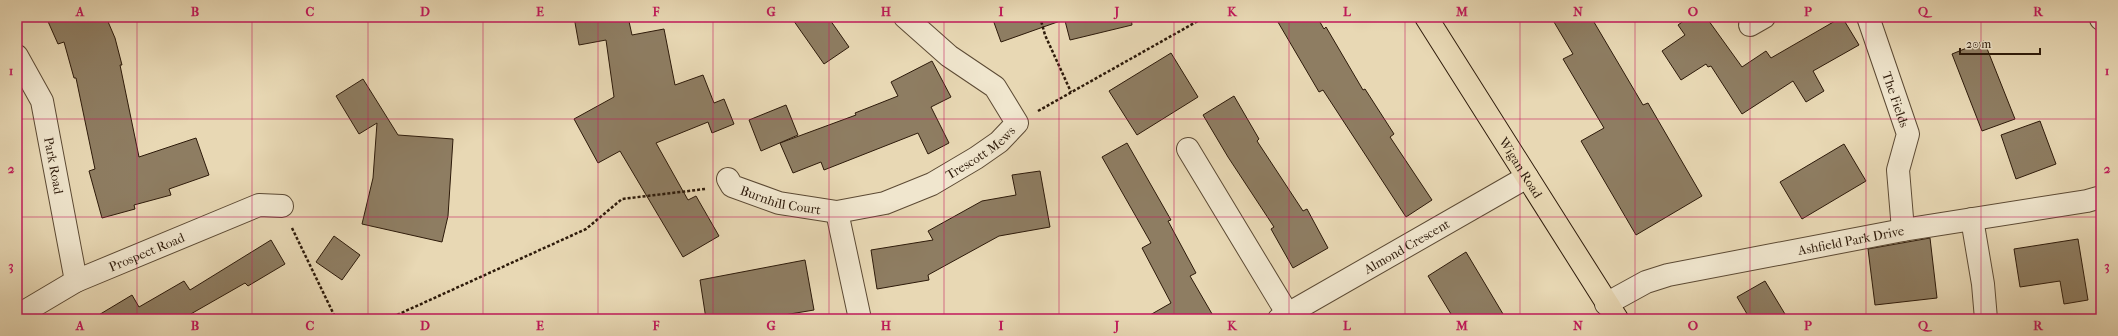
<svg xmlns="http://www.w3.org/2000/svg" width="2118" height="336" viewBox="0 0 2118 336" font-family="'IM FELL French Canon',serif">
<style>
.building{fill:#8e7d62;stroke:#2d1a0a}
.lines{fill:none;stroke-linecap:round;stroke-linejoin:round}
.minor-casing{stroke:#5c4a34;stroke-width:24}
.trunk-casing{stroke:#2d1a0a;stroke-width:24}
.path{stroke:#2d1a0a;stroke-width:2.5;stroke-dasharray:3 2;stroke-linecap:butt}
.minor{stroke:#f0e6ce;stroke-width:22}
.trunk{stroke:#e8d8b4;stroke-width:22}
.grid{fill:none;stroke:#c2185b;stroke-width:1;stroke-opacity:0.55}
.labels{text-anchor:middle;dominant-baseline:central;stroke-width:3;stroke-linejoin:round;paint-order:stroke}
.street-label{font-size:13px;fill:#2d1a0a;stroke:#f0e6ce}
.neatline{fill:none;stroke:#c2185b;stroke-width:1.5}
.grid-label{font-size:13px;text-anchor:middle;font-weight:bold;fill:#c2185b}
</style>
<rect width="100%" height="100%" fill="#e8d8b4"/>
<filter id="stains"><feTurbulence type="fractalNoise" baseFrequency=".005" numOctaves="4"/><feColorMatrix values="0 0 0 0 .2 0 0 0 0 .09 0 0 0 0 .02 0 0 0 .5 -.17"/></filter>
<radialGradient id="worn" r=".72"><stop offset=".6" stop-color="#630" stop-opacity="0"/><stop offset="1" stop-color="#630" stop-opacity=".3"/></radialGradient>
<g class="building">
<path d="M46,17H106L115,38L122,65H120L139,157L196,138L209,175L169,189L171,195L134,205L135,209L102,218L89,171L95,169L76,78H74L64,42L58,44Z"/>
<path d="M574,17H628L632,35L664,29L675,85L703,75L714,103L724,99L734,124L712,133L708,122L656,143L688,200L696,196L719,236L683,257L620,151L598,163L574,119L614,97L606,40L579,45Z"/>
<path d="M791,17H828L849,47L824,64Z"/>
<path d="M992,17H1062L1063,20L1001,42Z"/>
<path d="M1064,17H1131L1132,25L1070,40Z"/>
<path d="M1275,17H1317L1324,29L1326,27L1363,90L1365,89L1394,134L1390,137L1432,200L1406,217L1323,90L1319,92Z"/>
<path d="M1551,17H1591L1643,105L1648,103L1702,196L1636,235L1581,141L1604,128L1563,59L1573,54Z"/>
<path d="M1689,17H1706L1742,67L1766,51L1771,58L1842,17L1859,45L1813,71L1824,91L1806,102L1793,81L1742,114L1711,66L1708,67L1706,64L1681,80L1662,51L1685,35L1678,25Z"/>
<path d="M1984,41L2015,119L1982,131L1952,54Z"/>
<path d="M1171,53L1198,97L1137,135L1109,91Z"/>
<path d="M932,61L951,97L931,107L949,143L928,154L918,133L824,170L821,162L793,173L780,143L856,115L855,113L898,96L891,82Z"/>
<path d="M363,79L398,135L453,139L448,216L442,242L362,224L373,178L377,123L359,134L336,96Z"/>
<path d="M1234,96L1259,139L1257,141L1303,211L1307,209L1328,248L1293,268L1271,229L1274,227L1228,157L1203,115Z"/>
<path d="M786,105L798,135L761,151L749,120Z"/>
<path d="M2040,121L2056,164L2016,179L2001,135Z"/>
<path d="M1127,143L1171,220L1168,221L1196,273L1190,276L1215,319H1143L1171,303L1142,248L1151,243L1102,157Z"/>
<path d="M1844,144L1866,181L1802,219L1780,182Z"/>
<path d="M1040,171L1050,227L999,236L928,275L929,280L877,289L871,250L933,240L928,231L982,201L1016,195L1012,175Z"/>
<path d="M334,236L360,255L342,280L316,262Z"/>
<path d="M1930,238L1937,298L1875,305L1868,249Z"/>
<path d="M2078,239L2088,300L2064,304L2060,281L2020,287L2014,249Z"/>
<path d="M271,240L285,264L248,286L245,283L182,319H92L132,295L139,307L184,281L190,290Z"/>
<path d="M1466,252L1506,319H1454L1428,276Z"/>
<path d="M805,260L814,310L760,319H706L700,280Z"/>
<path d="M1765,281L1788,319H1750L1737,297Z"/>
</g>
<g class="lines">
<g class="minor-casing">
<g id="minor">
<path id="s1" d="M1868,17L1908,134L1898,170L1903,230"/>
<path d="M2101,17V19"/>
<path d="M1750,25L1764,17"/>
<path id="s2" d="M17,56L42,101L76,281"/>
<path d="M1188,149L1287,313"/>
<path id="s3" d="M728,179L732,186L779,203L837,212L885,203L932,184L976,158L999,142L1017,123L995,87L949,56L905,17"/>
<path d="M837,212L860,319"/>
<path d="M1972,219L1983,284L1986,319"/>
<path id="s4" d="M1606,304L1646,282L1668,275L1903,230L2087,201L2101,197"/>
<path id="s5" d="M17,316L76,281L259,205L282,206"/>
<path id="s6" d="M1279,319L1527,177"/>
</g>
</g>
<g class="trunk-casing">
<g id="trunk">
<path id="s7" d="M1426,17L1617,319"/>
</g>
</g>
<g class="path">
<path d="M1040,17L1045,35L1071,92"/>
<path d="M1038,111L1205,17"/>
<path d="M292,228L336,319"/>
<path d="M388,319L586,229L622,199L705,189"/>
</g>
<use href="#minor" class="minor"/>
<use href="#trunk" class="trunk"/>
</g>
<path class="grid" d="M137,17V319M252,17V319M368,17V319M483,17V319M598,17V319M713,17V319M829,17V319M944,17V319M1059,17V319M1174,17V319M1289,17V319M1405,17V319M1520,17V319M1635,17V319M1750,17V319M1866,17V319M1981,17V319M17,119H2101M17,217H2101"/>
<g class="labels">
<g class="street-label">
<text stroke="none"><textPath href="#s1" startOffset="87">The Fields</textPath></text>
<text stroke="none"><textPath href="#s3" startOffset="274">Trescott Mews</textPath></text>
<text stroke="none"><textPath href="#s2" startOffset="117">Park Road</textPath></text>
<text stroke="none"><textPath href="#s7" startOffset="178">Wigan Road</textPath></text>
<text stroke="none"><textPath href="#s3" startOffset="59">Burnhill Court</textPath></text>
<text stroke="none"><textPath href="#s4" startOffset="255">Ashfield Park Drive</textPath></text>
<text stroke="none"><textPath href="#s6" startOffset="147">Almond Crescent</textPath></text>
<text stroke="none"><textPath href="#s5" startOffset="145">Prospect Road</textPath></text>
</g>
</g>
<rect width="2118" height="336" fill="none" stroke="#e8d8b4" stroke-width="44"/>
<path d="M1960 48v6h80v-6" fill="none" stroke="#2d1a0a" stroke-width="2"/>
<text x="1966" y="48" font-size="12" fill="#2d1a0a" stroke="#f0e6ce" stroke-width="3" paint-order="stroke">20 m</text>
<rect x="22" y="22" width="2074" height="292" class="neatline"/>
<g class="grid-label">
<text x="80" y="16">A</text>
<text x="195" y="16">B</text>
<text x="310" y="16">C</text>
<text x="425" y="16">D</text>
<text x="540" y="16">E</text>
<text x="656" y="16">F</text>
<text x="771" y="16">G</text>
<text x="886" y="16">H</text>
<text x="1001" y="16">I</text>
<text x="1117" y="16">J</text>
<text x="1232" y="16">K</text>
<text x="1347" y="16">L</text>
<text x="1462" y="16">M</text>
<text x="1578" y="16">N</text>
<text x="1693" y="16">O</text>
<text x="1808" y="16">P</text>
<text x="1923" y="16">Q</text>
<text x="2038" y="16">R</text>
<text x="11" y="75">1</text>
<text x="2107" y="75">1</text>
<text x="11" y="173">2</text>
<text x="2107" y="173">2</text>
<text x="11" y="270">3</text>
<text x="2107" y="270">3</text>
<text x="80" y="330">A</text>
<text x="195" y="330">B</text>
<text x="310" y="330">C</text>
<text x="425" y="330">D</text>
<text x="540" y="330">E</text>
<text x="656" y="330">F</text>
<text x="771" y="330">G</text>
<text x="886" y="330">H</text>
<text x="1001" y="330">I</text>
<text x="1117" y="330">J</text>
<text x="1232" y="330">K</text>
<text x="1347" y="330">L</text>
<text x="1462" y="330">M</text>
<text x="1578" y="330">N</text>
<text x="1693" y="330">O</text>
<text x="1808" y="330">P</text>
<text x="1923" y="330">Q</text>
<text x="2038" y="330">R</text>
</g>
<rect width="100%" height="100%" filter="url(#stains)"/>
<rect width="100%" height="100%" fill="url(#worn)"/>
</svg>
